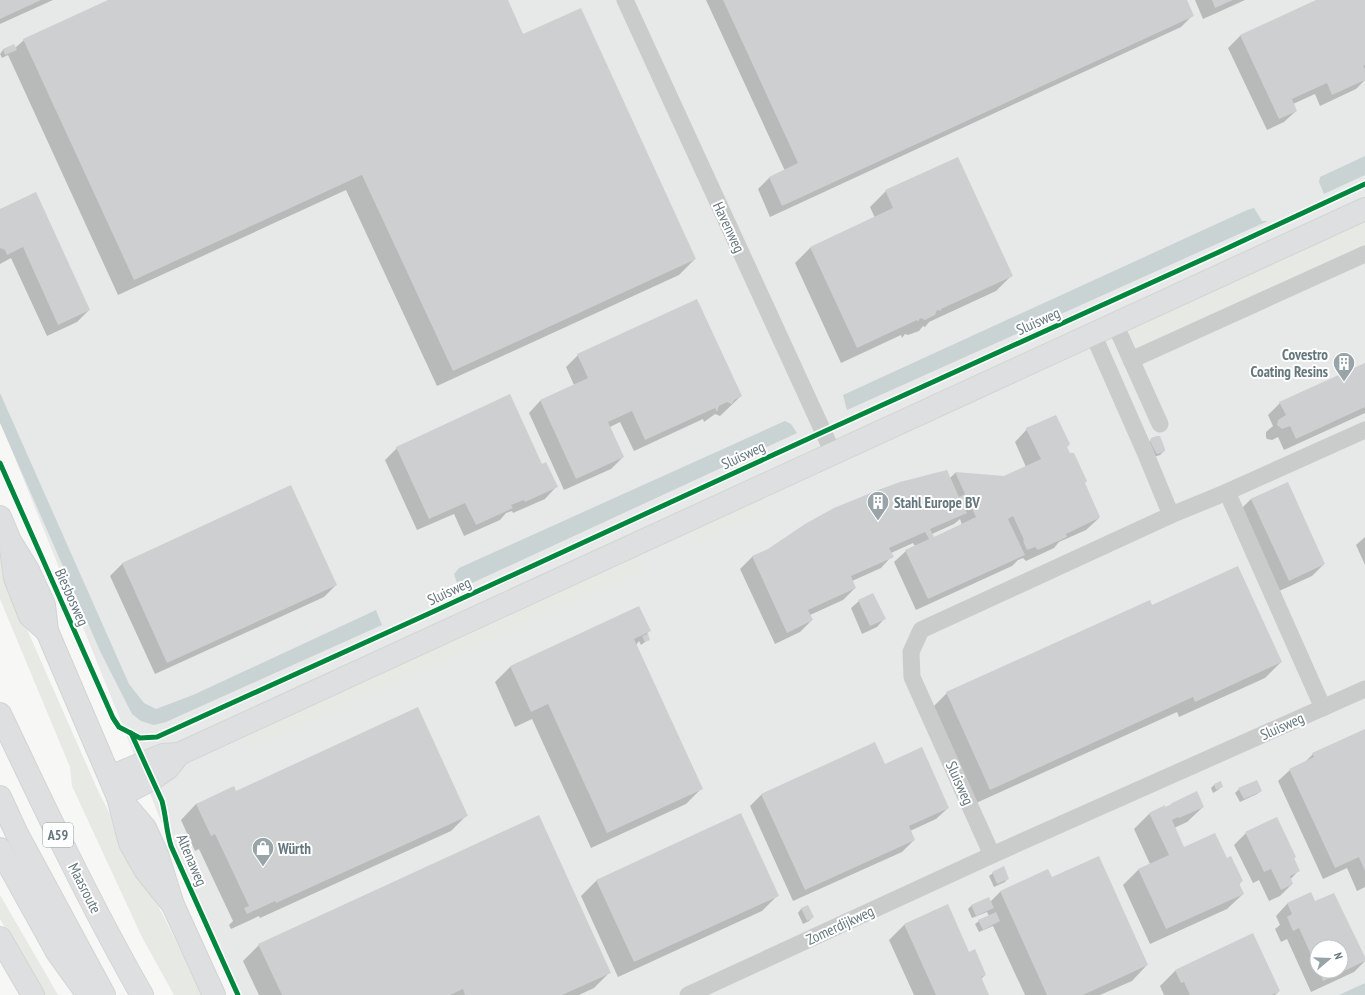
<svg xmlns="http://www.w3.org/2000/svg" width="1365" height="995" viewBox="0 0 1365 995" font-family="'PT Sans Narrow',sans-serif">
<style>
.built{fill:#e7e8e8;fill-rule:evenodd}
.green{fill:#e6e9e4}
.water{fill:#cad3d4}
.shadow{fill:#0003;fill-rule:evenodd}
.building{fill:#cdcfd0;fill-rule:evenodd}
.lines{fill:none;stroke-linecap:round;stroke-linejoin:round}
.secondary-casing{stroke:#d3d4d4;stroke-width:24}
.highway-casing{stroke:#d3d4d4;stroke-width:24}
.street{stroke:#cacccc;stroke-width:17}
.secondary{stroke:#dedfe0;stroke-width:22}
.highway{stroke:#dedfe0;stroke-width:22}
.cycleway-casing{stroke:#fff;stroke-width:8}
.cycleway{stroke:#00873e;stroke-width:5}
.labels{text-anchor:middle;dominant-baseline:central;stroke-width:4;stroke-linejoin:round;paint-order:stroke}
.shield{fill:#fff;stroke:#93a0a5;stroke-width:1}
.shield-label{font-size:14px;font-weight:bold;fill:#65777e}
.street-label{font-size:15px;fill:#65777e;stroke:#fff}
.poi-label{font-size:15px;font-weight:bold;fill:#65777e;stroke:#fff;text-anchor:start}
</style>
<rect width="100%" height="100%" fill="#f7f7f6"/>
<path class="built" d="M0,0H1365V995H238L171,846L0,421ZM1317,947H1341V971H1317Z"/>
<g class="green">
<path d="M1365,221V246L1144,346C1129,347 1128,337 1135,327Z"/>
<path d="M758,497L766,513L702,543H695L689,529Z"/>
<path d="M0,553L18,609L99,793L168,925L202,995H174L141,935L72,786L70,767L0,599Z"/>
<path d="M637,553L645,570L260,745L253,746L246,732Z"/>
<path d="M0,895L58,995H44L0,919Z"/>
</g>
<g class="water">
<path d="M1365,156V175L1324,194L1319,182L1320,177Z"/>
<path d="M1254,208L1262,221H1268L847,410L843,395L1247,210Z"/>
<path d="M0,393L129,684L144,703L156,709L193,695L376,610L382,625L166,722L154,725L141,721L132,714L101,653L0,423Z"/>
<path d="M785,421L791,424L797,433L459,589L454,574L459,568Z"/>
<path d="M1365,983V995H1339Z"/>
</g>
<g class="shadow">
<path d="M0,0H53L0,24Z"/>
<path d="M110,0H507L523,35L695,259L679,275L437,386L346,190L118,295L8,55L2,58L0,54L3,50L14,45L15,48L24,40Z"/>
<path d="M706,0H1186L1193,15L1181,27L770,217L758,189L769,178L785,171Z"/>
<path d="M1195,0H1245L1203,19Z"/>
<path d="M1318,0H1365V80L1356,89L1320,106L1315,94L1293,104L1296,111L1284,122L1267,130L1228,48L1240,36Z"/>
<path d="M886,191L1011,276L996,291L929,322L925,327L923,326L919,331L908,335L905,334L902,338L901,335L841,363L795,263L810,248L875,218L870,207Z"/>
<path d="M0,210L89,310L77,322L47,336L11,258L0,264Z"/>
<path d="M578,355L741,396L720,416L715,414L704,422L703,419L634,451L620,422L610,427L623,457L611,469L564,490L529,413L540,401L574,385L566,367Z"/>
<path d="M1365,364V413L1284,450L1278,437L1272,440L1267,439L1266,437V432L1273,426L1268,415L1280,403Z"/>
<path d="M1027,429L1066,447L1099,518L1086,530L1059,542L1054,548L1026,561L1023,558L1018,560L1012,566L916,610L894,562L906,551L915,546L913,543L891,553L892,556L881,568L852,581L855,588L843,600L810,615L812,620L800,632L775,644L740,569L752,557L950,478L955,473L1004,477L1026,467L1015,442ZM960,519L962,525L933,538L932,534L954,524Z"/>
<path d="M1152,439L1164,451L1160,455L1154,457L1148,443Z"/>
<path d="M397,448L542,465L556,487L545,499L513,513L512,511L506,513L500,520L464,536L454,514L417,530L385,460Z"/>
<path d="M1287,483L1324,564L1312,576L1277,592L1239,511L1251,499Z"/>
<path d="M291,487L336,585L324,597L155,674L110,576L122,564Z"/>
<path d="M1365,537V565L1356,545Z"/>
<path d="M859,601L884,619L877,627L862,634L851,608Z"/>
<path d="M1152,606L1281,662L1265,678L1179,717L1177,712L974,804L931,709L947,693Z"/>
<path d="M649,631L647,634L649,639L641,645L639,641L636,645L702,788L686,804L591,848L532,719L515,727L495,682L510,667Z"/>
<path d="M1365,730V887L1357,891L1347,868L1323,879L1278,781L1290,770L1303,764L1313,754Z"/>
<path d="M884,765L948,808L936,819L910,831L914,840L902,852L793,901L750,806L762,794Z"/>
<path d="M1214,785L1222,786L1218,790L1213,793L1211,788Z"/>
<path d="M1239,789L1261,791L1257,794L1240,802L1235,793Z"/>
<path d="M236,792L467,815L451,831L260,918L259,916L231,929L229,925L233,921L199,849L195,851L181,820L196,804Z"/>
<path d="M1172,803L1203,807L1187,822L1174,828L1183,849L1225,857L1242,881L1239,884L1243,894L1227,909L1150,944L1123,885L1138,870L1150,864L1134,829L1150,813L1170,806Z"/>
<path d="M1246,833L1295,857L1293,859L1298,871L1290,880L1292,884L1280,896L1269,901L1259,880L1253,883L1234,845Z"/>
<path d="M993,873L1008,878L1005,882L994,887L989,876Z"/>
<path d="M1051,879L1147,965L1132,981L1100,995H1025L993,926L979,932L975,924L979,921L989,916L987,912L972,918L968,909L972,905L990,902L1000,892Z"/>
<path d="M597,880L778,895L762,911L618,977L581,896Z"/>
<path d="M1315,903L1365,961L1354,972L1311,992L1287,939L1281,942L1275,929L1280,925L1276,916L1287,904ZM1317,947H1341V971H1317Z"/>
<path d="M807,906L813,917L809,921L803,924L798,913L801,909Z"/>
<path d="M904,925L969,953L985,975L981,979L988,995H914L889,940Z"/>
<path d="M259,945L610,972L594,988L579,995H259L243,961Z"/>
<path d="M1176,970L1279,991L1275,995H1164L1160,986Z"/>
</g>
<g class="building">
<path d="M0,0H41L0,19Z"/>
<path d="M108,0H508L523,34L581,8L696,259L453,371L362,175L134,280L23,39Z"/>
<path d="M723,0H1187L1194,16L782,206L769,177L798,163Z"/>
<path d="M1212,0H1233L1215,8Z"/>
<path d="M1316,0H1365V65L1363,66L1365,69V80L1332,95L1327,83L1292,99L1297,111L1279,119L1240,35Z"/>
<path d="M14,44L17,50L5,55L3,49Z"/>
<path d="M958,157L1013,276L941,309V311L937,310L935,315L925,320L920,318L918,322L917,320L857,348L810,247L893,208L885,190Z"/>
<path d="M36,192L90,310L58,325L23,247L7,255L5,250L0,248V209Z"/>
<path d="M697,299L742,396L734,400L732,404L727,402L719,406L717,412L715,408L645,440L632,411L608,422L624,457L576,479L540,400L588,378L577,354Z"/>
<path d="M1365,363V407L1296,439L1290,426L1282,429L1277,425L1278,420L1286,415L1279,402Z"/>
<path d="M510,394L542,464L546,462L558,487L525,502L524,500L511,505L513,508L476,525L465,503L429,519L396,447Z"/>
<path d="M1056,415L1070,444L1067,447L1070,453H1074L1087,481L1085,483L1100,517L1099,518L1066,534L1067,537L1038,550L1035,547L1027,550L1023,541L1024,540L1013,516L1008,519L1025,555L928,599L905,550L929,539L925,532L889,548L894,557L851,576L856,588L808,610L813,620L787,633L752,556L768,549L805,524L834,508L878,490L900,482L947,470L959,497L965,494L955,472L1004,476L1041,459L1026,429V428ZM968,500L976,517L934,537L930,529L967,513L962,502Z"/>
<path d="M1157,436H1160L1165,449V451L1158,454L1156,453L1150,441L1151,438Z"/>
<path d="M1288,482L1325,564L1289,581L1251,499Z"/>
<path d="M291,485L337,585L167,663L122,563Z"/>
<path d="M1238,566L1282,662L1195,702L1193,697L990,790L946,692L1150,600L1152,605Z"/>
<path d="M873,593L886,619L870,626L858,600Z"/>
<path d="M639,606L651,631L634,639L703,789L607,833L548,704L531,712L510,666Z"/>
<path d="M648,634L650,640L645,642L642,636Z"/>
<path d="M418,707L468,816L276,903L275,901L247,914L244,908L249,906L215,834L211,836L196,804L234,786L236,791Z"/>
<path d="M1365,729V871L1359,857L1335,868L1289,769L1314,757L1312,753Z"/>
<path d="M875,742L885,764L922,747L949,808L909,826L915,840L805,890L761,794Z"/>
<path d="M1257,780L1262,791L1244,799L1238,788Z"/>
<path d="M1221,781L1223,787L1216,790L1214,784Z"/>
<path d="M1197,791L1204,807L1179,818L1178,817L1172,820L1184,847L1215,833L1226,856L1227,858L1231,856L1243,881L1239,883L1244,894L1166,929L1138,869L1169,855L1149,813L1165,805V807L1172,804V803Z"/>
<path d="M741,813L779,896L634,962L596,880Z"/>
<path d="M539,815L611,973L562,995H465L463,989L450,995H282L258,944Z"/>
<path d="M1277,817L1296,857L1294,858L1300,871L1290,876L1293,884L1281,890L1271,869L1264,872L1245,832Z"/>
<path d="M1099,856L1148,965L1083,995H1047L1000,891L1048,869L1052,877Z"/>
<path d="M1004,866L1009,879L997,884L992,872Z"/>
<path d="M1311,892L1315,901L1334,893L1365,957V961L1323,981L1319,971H1341V947H1317V968L1299,928L1293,931L1287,917L1292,914L1287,903Z"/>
<path d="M989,897L994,908L976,916L971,905Z"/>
<path d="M948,904L969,952L975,949L981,963L986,975L981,977L989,995H936L904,924Z"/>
<path d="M808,905L814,917L807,921L801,908Z"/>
<path d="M996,912L1000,921L983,930L978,920Z"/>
<path d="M1253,933L1280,991L1272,995H1190L1184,982L1181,983L1175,970Z"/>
</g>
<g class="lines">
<g class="secondary-casing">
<g id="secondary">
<path d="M0,517L10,541L28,570L44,605L47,631L118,797L130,843L145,870L173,905"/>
<path d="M11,548L15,578L30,616L47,631"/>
<path d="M110,777L163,755L179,754L1365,209"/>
<path d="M118,797L152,779L168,768L179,754"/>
<path d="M122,801L145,828L157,854L173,905L214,995"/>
<path d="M0,938L33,995"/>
</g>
</g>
<g class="highway-casing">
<g id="highway">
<path d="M0,714C45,809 90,904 142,995"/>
<path d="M0,797L17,834L104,995"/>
<path d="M0,849L57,952L88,995"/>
</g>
</g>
<g class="street">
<path d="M625,0L833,453"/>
<path d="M1115,324L1160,424"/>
<path d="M1093,334L1145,452L1171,515"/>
<path d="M1131,360L1365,254"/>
<path d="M1227,492L1323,708"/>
<path d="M992,855L912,677L911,652L921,630L1171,515L1227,492L1365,430"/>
<path d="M688,995L992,855L1365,689"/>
</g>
<use href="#secondary" class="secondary"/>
<use href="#highway" class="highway"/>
<g class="cycleway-casing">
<g id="cycleway">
<path d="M0,463L113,718L119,727L140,738L157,737L428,614L823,432L1219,252L1365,184"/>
<path d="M131,733L162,801C166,816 166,830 171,846L238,995"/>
</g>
</g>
<use href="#cycleway" class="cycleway"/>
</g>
<defs>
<g id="building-pin" transform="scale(1.15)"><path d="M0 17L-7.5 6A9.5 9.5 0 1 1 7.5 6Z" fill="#98a4a8" stroke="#fff"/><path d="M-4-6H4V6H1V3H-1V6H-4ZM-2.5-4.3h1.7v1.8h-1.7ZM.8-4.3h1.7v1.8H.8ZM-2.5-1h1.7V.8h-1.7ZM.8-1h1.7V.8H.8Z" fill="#fff"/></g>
<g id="shop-pin" transform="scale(1.15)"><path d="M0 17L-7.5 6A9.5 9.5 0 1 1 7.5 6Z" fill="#98a4a8" stroke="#fff"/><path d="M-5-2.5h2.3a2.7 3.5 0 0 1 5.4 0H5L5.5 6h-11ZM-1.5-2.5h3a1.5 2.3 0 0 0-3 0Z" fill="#fff"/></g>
</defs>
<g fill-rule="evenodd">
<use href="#building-pin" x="1344" y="363"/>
<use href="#building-pin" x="878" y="502"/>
<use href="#shop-pin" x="263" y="848"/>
</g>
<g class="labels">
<rect class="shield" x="43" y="823" width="30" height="24" rx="3"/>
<g class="shield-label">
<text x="58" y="835">A59</text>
</g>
<g class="street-label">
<text transform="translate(729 227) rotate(65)">Havenweg</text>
<text transform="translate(1038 321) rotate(-24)">Sluisweg</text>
<text transform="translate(743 455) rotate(-25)">Sluisweg</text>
<text transform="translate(449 591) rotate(-25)">Sluisweg</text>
<text transform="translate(72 597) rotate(66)">Biesbosweg</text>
<text transform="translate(1282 726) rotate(-24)">Sluisweg</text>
<text transform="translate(960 783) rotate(66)">Sluisweg</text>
<text transform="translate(192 860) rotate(67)">Altenaweg</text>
<text transform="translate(85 888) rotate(63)">Maasroute</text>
<text transform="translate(840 925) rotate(-25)">Zomerdijkweg</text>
</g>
<g class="poi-label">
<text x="1328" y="354" text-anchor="end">Covestro<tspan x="1328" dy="17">Coating Resins</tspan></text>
<text x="894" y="502">Stahl Europe BV</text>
<text x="278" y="848">Würth</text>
</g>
</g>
<g transform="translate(1329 959) rotate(71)"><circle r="19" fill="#ffffff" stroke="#c1c9cb"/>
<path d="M0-3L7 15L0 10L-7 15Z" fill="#98a4a8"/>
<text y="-6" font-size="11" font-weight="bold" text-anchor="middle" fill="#65777e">N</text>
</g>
</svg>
